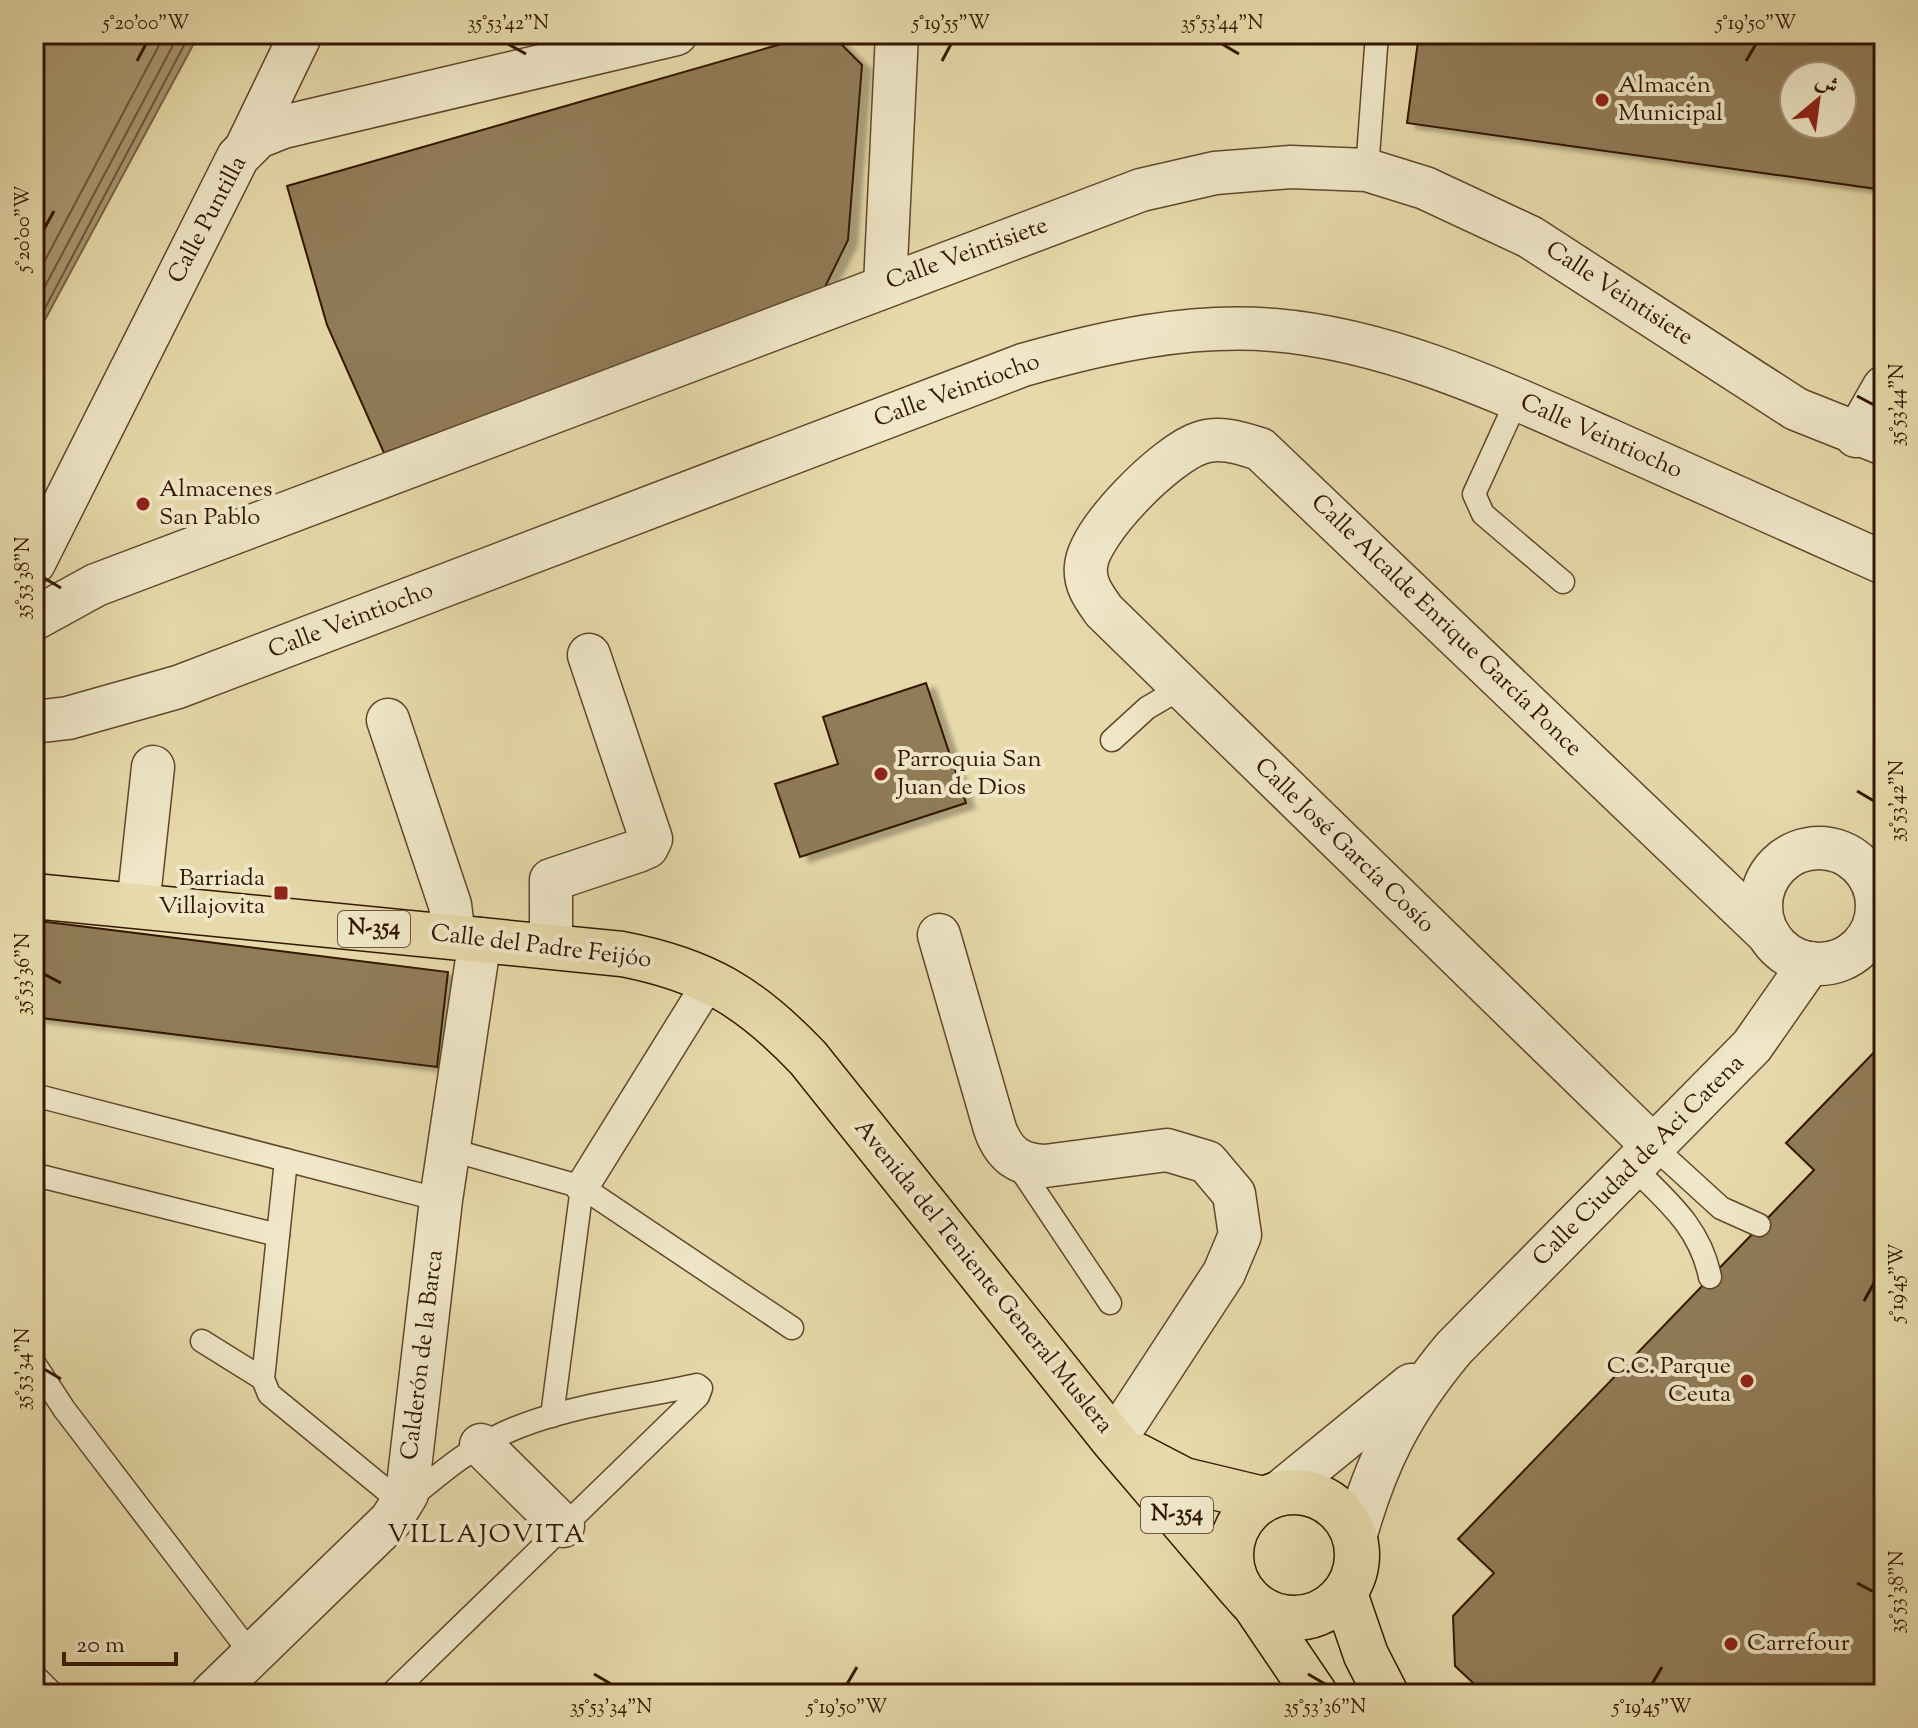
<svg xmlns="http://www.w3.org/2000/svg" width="1918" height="1728" viewBox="0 0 1918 1728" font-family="'Sorts Mill Goudy',Amiri,serif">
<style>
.water{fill:#aa9771;stroke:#7b6345;stroke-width:2}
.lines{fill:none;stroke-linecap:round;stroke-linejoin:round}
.shore{stroke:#6f563a;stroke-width:2}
.building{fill:#917c59;stroke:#341602;stroke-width:2;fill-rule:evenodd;filter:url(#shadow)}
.service-casing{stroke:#61472c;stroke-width:25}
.pedestrian-casing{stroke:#61472c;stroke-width:35}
.minor-casing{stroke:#61472c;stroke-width:45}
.trunk-casing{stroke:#341602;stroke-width:47}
.service{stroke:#efe7c8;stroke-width:22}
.pedestrian{stroke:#efe7c8;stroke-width:32}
.minor{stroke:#efe7c8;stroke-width:42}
.trunk{stroke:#e7daaa;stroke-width:44}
.ticks{fill:none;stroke:#341602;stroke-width:3}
.poi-dot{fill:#8f2418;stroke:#efe7c8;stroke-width:3}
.labels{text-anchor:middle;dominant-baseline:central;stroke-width:8;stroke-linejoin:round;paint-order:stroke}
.shield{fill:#efe7c8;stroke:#6c553d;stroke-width:2}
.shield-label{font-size:22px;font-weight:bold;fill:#341602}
.poi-label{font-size:24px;fill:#341602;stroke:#efe7c8;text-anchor:start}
.street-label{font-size:24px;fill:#341602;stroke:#efe7c8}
.neighbourhood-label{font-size:26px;letter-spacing:2px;fill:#341602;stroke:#efe7c8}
.neatline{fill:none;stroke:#341602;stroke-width:3}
.ticks-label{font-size:20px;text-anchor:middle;fill:#341602}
</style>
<defs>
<filter id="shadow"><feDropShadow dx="9" dy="5" stdDeviation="2" flood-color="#0004"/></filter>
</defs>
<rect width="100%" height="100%" fill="#e7daaa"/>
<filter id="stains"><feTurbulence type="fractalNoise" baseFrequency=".0025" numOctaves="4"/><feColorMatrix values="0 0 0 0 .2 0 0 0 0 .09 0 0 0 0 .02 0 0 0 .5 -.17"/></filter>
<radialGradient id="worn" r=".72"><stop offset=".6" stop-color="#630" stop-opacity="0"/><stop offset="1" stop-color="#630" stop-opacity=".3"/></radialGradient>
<path class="water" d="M34,34H199L34,340Z"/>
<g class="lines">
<g class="shore">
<path d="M34,281L165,34"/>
<path d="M34,307L179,34"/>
<path d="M34,329L190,34"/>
</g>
</g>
<g class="building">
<path d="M816,34H831L862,65L848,240L823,291L384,453L327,325L287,186Z"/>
<path d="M1419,34H1884V190L1407,123ZM1794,76H1842V124H1794Z"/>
<path d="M926,683L966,803L800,857L775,784L838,764L823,717Z"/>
<path d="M39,921L448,972L437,1067L34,1017V959Z"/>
<path d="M1884,1042V1694H1485L1455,1666L1453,1616L1494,1573L1458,1539L1814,1170L1786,1143Z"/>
</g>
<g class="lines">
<g class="service-casing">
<g id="service">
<path d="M1367,170L1377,34"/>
<path d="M1517,400L1474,494L1483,514L1563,582"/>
<path d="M1112,740L1147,708L1181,688"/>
<path d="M34,1095L441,1200"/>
<path d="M1653,1146L1721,1208L1759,1225"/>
<path d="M448,1149L582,1187L792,1328"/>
<path d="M286,1160L263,1379L269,1394L403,1504C435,1478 466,1450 504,1433C563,1406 633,1399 697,1385L701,1388L698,1396L391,1694"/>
<path d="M1015,1161L1110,1303"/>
<path d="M1633,1167C1667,1201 1700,1227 1710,1277"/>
<path d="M40,1176L278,1235"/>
<path d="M202,1341L263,1379"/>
<path d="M34,1363L64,1409L252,1655"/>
<path d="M552,1416L582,1187"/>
<path d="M34,1675L53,1694"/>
</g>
</g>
<g class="pedestrian-casing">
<path id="pedestrian" d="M582,1187L710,981"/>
</g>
<g class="minor-casing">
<g id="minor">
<path d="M247,146L301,34"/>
<path d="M885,285L897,34"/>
<path d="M1856,436L1884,387"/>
<path d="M34,563L238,157L258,137L283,127L676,34"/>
<path d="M34,619L96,585L1141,190L1215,173L1291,167L1367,170L1425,188L1530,237L1796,409L1884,444"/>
<path d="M388,720L450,905L454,936"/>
<path d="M34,722L68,718L178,687L1023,365C1104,342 1189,323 1274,330C1391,340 1501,392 1607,439C1699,480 1792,522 1884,563"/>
<circle cx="1819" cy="906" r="58"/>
<path d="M138,906L153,767"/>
<path d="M939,935L995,1129C1004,1154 1018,1165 1045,1166L1167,1150L1207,1162L1234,1194L1240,1235L1224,1273L1114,1441"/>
<path d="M551,947V880L638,851L647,847L651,839L589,655"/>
<path d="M1653,1146L1104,611C1094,597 1084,584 1086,566C1089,531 1166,454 1200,443C1220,436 1240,443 1260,449L1769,935"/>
<path d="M481,1445L563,1526"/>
<path d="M1280,1492L1411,1385"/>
<path d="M1355,1538C1376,1461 1403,1409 1454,1348L1752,1046L1810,963"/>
<path d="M212,1694L391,1520L407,1494L441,1200L480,939"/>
</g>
</g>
<g class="trunk-casing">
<g id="trunk">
<path d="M34,896L622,954C705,970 750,997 808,1058L1114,1441L1241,1590"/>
<path d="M1138,1456L1184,1480L1263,1499"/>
<circle cx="1294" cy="1555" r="63"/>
<path d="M1345,1594L1366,1655L1386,1694"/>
<path d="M1254,1604L1315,1694"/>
</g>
</g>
<use href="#service" class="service"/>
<use href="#pedestrian" class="pedestrian"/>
<use href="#minor" class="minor"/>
<use href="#trunk" class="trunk"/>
</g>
<path class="ticks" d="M508,44L526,54M1222,44L1239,54M137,61L146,44M942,61L951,44M1746,61L1756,44M44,229L54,211M1857,396L1874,405M44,578L61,588M1857,791L1874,801M44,974L61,983M1864,1301L1874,1283M44,1369L61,1379M1857,1583L1874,1592M594,1674L611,1684M1308,1674L1325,1684M847,1684L857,1667M1652,1684L1662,1667"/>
<g class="poi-dot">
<circle cx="1602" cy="100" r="8"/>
<circle cx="143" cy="504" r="8"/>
<circle cx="881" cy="774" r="8"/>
<rect x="273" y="885" width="16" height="16" rx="4"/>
<circle cx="1747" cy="1381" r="8"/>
<circle cx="1731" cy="1644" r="8"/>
</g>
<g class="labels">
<g class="shield">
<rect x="338" y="911" width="72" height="36" rx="6"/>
<rect x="1141" y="1497" width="72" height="36" rx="6"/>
</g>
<g class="shield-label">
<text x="374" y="929">N-354</text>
<text x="1177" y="1515">N-354</text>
</g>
<g class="poi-label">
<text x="1618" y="86">Almacén<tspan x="1618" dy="28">Municipal</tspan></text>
<text x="159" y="490">Almacenes<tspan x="159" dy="28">San Pablo</tspan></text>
<text x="897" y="760">Parroquia San<tspan x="897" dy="28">Juan de Dios</tspan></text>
<text x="265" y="879" text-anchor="end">Barriada<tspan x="265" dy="28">Villajovita</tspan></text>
<text x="1731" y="1367" text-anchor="end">C.C. Parque<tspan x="1731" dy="28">Ceuta</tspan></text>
<text x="1747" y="1644">Carrefour</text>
</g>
<g class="street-label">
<text transform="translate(208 220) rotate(-62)">Calle Puntilla</text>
<text transform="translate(967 254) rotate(-20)">Calle Veintisiete</text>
<text transform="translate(1619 294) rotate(33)">Calle Veintisiete</text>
<text transform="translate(957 391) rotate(-20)">Calle Veintiocho</text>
<text transform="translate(1601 437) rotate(24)">Calle Veintiocho</text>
<text transform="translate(351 621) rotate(-21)">Calle Veintiocho</text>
<text transform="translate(1446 626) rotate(44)">Calle Alcalde Enrique García Ponce</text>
<text transform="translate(1344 846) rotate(44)">Calle José García Cosío</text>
<text transform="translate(541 947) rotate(7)">Calle del Padre Feijóo</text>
<text transform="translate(1639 1161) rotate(-45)">Calle Ciudad de Aci Catena</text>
<text transform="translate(983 1277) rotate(51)">Avenida del Teniente General Muslera</text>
<text transform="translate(423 1355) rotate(-83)">Calderón de la Barca</text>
</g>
<g class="neighbourhood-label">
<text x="487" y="1535">VILLAJOVITA</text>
</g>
</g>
<rect width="1918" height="1728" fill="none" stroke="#e7daaa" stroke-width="88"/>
<g transform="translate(1818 100) rotate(29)"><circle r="38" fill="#efe7c8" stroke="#a49379" stroke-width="2"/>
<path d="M0-6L14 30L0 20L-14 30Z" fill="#8f2418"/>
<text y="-12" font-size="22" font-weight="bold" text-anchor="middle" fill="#341602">ش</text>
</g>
<path d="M64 1652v12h112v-12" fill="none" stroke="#341602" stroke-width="4"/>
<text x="76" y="1652" font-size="24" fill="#341602" stroke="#efe7c8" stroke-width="6" paint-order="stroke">20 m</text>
<rect x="44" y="44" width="1830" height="1640" class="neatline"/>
<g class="ticks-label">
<text x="146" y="29">5°20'00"W</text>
<text x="508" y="29">35°53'42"N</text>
<text x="951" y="29">5°19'55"W</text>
<text x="1222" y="29">35°53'44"N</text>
<text x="1756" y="29">5°19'50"W</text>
<text transform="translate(22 229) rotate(-90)" y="7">5°20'00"W</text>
<text transform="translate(1896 405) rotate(-90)" y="7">35°53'44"N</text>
<text transform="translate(22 578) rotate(-90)" y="7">35°53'38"N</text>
<text transform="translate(1896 801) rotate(-90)" y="7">35°53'42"N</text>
<text transform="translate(22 974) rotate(-90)" y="7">35°53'36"N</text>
<text transform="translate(1896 1283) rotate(-90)" y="7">5°19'45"W</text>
<text transform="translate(22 1369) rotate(-90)" y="7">35°53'34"N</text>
<text transform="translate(1896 1592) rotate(-90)" y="7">35°53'38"N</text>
<text x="611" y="1713">35°53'34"N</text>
<text x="847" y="1713">5°19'50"W</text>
<text x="1325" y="1713">35°53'36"N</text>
<text x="1652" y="1713">5°19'45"W</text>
</g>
<rect width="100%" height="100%" filter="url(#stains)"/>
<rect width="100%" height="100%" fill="url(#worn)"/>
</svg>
